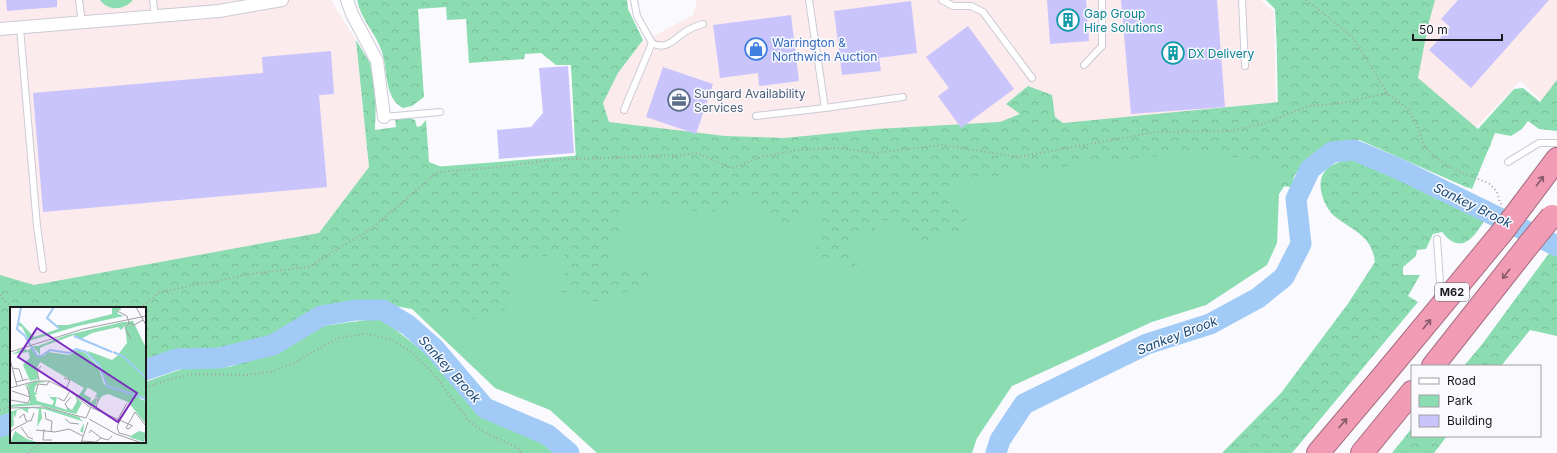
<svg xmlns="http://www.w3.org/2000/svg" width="1557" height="453" viewBox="0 0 1557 453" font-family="Inter,sans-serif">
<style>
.commercial{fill:#fcebed}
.green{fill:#8cdcb2}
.forest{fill:url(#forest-crowns)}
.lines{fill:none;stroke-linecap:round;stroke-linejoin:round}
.river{stroke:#a1cbf6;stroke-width:21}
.building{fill:#c9c4fb}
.lane-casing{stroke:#cbcad5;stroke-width:8}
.street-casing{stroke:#cbcad5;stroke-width:14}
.highway-casing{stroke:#a66e80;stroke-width:24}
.path{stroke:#a3a3a8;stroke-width:2;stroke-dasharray:1 3;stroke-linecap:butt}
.lane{stroke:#fff;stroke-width:6}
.street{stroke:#fff;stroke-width:12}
.highway{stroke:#f29bb5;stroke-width:22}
.highway-bridge-casing{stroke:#a66e80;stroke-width:24;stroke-linecap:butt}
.highway-bridge{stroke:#f29bb5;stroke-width:22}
.oneway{stroke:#865a6a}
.labels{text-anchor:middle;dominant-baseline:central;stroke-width:3;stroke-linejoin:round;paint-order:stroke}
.shield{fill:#f9f9fe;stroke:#5d5d61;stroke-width:1}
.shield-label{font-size:11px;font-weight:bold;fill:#1a1a1e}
.culture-label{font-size:12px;fill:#0d838f;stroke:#f9f9fe;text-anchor:start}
.shop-label{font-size:12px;fill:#366cbe;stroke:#f9f9fe;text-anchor:start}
.service-label{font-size:12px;fill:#4e5e75;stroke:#f9f9fe;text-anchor:start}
.water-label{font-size:13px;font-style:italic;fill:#184b78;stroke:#f9f9fe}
.inset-river{fill:none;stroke:#a1cbf6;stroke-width:2}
.inset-road{fill:none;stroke:#a0a0a4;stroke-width:1}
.view{fill:#7b2cbf;fill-opacity:0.15;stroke:#7b2cbf;stroke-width:2}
.inset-edge{fill:none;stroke:#1a1a1e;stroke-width:2}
</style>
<defs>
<pattern id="forest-crowns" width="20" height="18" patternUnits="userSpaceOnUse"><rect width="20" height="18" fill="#8cdcb2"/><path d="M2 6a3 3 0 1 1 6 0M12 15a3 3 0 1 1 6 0" fill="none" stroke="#78bc99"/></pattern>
</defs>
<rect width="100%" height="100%" fill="#f9f9fe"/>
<g class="commercial">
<path d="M0,0H331L356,40L369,167L321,235L34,288L0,277Z"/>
<path d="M697,0H1261L1274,12L1276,109L760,148L616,143L603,103L618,73L641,43L693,15Z"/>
<path d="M1434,0H1557V96L1549,107L1520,81L1469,135L1415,82Z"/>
</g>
<g class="green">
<path d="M100,0H133C124,10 109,12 100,0Z"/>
<path d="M1268,0H1435L1414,77L1491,144L1468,188L1346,134L1304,157L1279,194L1277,243L1267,265L1206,305L1152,322L1012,386L977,438L972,453H597L550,410L495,388L390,288L145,308H11L28,293L322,242L421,168L585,155L1057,140L1278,114L1276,7Z"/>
<path d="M381,318L435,361L480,414L548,444L558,453H0V433L11,429V442H145V382L182,369L229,367L275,354L323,326Z"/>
</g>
<g class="forest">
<path d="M357,0H627L628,9L643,40L618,73L603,103L609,122L725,136L784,138L876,129L1000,122L1020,114L1006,104L1028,86L1052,95L1055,117L1063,123L1280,102L1275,9L1266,0H1433L1418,78L1478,129L1514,89L1523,88L1540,102L1557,80V131L1539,129L1528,121L1522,129L1511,136L1495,133L1472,189L1386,149L1362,140H1346L1329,145L1305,161L1294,176L1292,187L1279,186L1278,165C1208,146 1135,158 1064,167C1026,173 987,176 950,185L948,204L959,206L967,219L961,238L936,235L929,255L893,221L876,220L875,234L856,230L849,246L862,257L853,270L815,255L825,207L800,210L794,225L777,227L745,199L711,212L621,205L622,233L608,251L610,268L645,267L653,274V282L645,289L616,293L610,304L590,300L577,289L562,293L557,286L567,270L564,254L506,260C507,274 518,300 504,310C476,329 430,311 400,307C387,305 370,306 357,308C327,312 295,326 267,338L263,359L236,367L225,351H212L209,363L178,366L145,380V308H11V421L0,424V275L34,285L319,233L369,167L356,40L370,63L376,95L375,130L396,127L395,119L410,118L415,120L417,127L421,126L426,120L429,162L447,169H512L576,162L571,65H556L541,53L525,54L524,59L469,63L466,19L447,20L446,7L418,9L424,97L412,106L403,108C384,98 388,71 382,52C376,33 361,20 357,0Z"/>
<path d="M1356,156L1486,218C1474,238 1461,256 1442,232L1433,234L1426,249L1417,250L1416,256L1403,267V275H1420L1408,296L1418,302L1292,453H1222L1281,393L1347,305L1375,262C1374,253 1370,243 1363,237C1354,228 1342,223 1333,215C1322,203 1314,180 1328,168C1335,162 1348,160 1356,156Z"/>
<path d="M1550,252L1557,255V336L1530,330L1501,366H1464L1483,343Z"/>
<path d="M1412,428V436H1447L1434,453H1392Z"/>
</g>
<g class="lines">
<g class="river">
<path d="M145,370L177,359L219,358L273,345L321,316L356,310H383L408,325L434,348L485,408L548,435L569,453"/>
<path d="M0,427L11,423"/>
<path d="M996,453L1000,440L1024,404L1147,344L1210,324L1258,298L1284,277L1301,244L1296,199L1310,169L1332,152L1354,150L1399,169L1557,246"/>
</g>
</g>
<g class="building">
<path d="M6,0H57V7L7,11Z"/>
<path d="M1047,0H1086L1089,41L1050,44Z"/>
<path d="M1121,0H1217L1225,107L1131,114Z"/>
<path d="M1458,0H1549L1471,88L1429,50L1450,27L1441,19Z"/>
<path d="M911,1L917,53L879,58L881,71L842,75L834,11Z"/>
<path d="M791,15L799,81L759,86L758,73L720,78L713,25Z"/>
<path d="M968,26L1014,89L961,128L938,96L949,88L926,57Z"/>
<path d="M331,51L334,94L319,95L327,187L43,212L33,93L263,73L262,57Z"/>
<path d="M568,66L574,153L499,159L497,130L531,127L543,113L539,68Z"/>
<path d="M663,67L713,84L696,134L646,117Z"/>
</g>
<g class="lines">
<g class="lane-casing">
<g id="lane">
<path d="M79,0L82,23"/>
<path d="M153,0L155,17"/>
<path d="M809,0L825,108L903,97"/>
<path d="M942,0L953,6H971L983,12L1032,78"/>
<path d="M1242,0L1245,66"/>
<path d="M20,28L37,226L43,269"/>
<path d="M652,43C666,51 674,39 685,32C691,28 696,26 703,24"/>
<path d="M1084,65L1102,46V0"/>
<path d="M624,110L652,43L637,16L634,0"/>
<path d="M756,116L825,108"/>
<path d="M384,117L440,112"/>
<path d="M1508,162L1539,143H1557"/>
<path d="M1437,239L1441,297"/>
</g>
</g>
<g class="street-casing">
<g id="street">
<path d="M347,0L352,14L377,61L384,117"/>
<path d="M0,29L219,11L282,0"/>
</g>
</g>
<g class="highway-casing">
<g id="highway">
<path d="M1524,203L1557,159"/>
<path d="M1433,366L1530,243"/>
<path d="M1318,453L1383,376L1503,231"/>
<path d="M1362,453L1412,392"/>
</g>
</g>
<g class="path">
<path d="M1306,0L1348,33L1356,42L1387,93L1408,109L1417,125L1424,146L1436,158L1454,169L1490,184L1497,192L1500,203L1503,205"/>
<path d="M0,295L12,308"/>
<path d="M140,308L160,292L251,274L308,267L368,231L438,172L499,167L550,160L681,155L697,153L732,168L764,156L799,150L841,148L873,153L942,145L1018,157L1156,132L1230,131L1262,124L1309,106L1342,103L1387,93"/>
<path d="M145,388L167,380L193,374L247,375L270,372L294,363L338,338L366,334L391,339L411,352L433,373L468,420L482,431L518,448L521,453"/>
<path d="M0,410L11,406"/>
<path d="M28,453L43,442"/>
</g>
<use href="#lane" class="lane"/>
<use href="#street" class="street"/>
<use href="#highway" class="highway"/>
<g class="highway-bridge-casing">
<g id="highway-bridge">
<path d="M1503,231L1524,203"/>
<path d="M1530,243L1552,216"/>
</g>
</g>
<use href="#highway-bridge" class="highway-bridge"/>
</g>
<defs><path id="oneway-shaft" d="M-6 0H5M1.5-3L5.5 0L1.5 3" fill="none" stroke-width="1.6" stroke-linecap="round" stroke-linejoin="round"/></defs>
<g class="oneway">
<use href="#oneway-shaft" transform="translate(1540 181) rotate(-53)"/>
<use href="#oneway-shaft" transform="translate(1506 274) rotate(128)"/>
<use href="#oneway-shaft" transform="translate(1427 324) rotate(-51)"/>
<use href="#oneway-shaft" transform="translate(1343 423) rotate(-49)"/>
</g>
<defs>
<g id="building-ring" transform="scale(1.15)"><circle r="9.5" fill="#f9f9fe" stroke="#0f9aa8" stroke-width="1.5"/><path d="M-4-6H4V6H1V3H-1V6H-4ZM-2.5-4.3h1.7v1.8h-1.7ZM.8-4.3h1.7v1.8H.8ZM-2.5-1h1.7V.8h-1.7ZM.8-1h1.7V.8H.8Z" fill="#0f9aa8"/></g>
<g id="shop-ring" transform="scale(1.15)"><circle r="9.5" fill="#f9f9fe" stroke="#3f7fe0" stroke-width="1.5"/><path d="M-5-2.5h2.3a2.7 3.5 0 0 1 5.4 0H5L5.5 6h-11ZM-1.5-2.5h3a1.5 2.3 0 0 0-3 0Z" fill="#3f7fe0"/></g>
<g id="office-ring" transform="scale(1.15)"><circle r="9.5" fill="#f9f9fe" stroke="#5c6f8a" stroke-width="1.5"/><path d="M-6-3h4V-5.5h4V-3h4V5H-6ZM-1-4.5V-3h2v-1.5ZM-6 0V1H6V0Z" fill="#5c6f8a"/></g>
</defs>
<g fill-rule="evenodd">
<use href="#building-ring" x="1068" y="20"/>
<use href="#shop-ring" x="756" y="49"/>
<use href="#building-ring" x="1173" y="53"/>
<use href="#office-ring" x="679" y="100"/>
</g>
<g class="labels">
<rect class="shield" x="1435" y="283" width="34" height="18" rx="3"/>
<g class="shield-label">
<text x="1452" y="292">M62</text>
</g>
<g class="culture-label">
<text x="1084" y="13">Gap Group<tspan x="1084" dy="14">Hire Solutions</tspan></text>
<text x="1188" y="53">DX Delivery</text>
</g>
<g class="shop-label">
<text x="772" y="42">Warrington &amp;<tspan x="772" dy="14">Northwich Auction</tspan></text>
</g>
<g class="service-label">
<text x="694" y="93">Sungard Availability<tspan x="694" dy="14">Services</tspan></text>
</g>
<g class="water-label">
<text transform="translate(1473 205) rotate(26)">Sankey Brook</text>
<text transform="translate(1177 335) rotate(-21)">Sankey Brook</text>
<text transform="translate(450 369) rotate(48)">Sankey Brook</text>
</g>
</g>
<g transform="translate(10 307)">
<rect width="136" height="136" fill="#f9f9fe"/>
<path d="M120,14H123L136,41V91L97,78L90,58L79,48L78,44L102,53L107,49L117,36L115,19ZM22,41L27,50L34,49L38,45L59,48L67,43L75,46L88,59L95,80L136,94V117L119,95L98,86L91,88L31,54L26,61H17L13,57L20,51L18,43ZM129,124L136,126L134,135L119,130Z" fill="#8cdcb2"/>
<path d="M102,0H110L111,3L107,4L108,7L114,9L68,19L19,34L12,20L8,18L10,15L24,30L48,22L47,18H58L102,7ZM113,15H119L111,23L108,20L82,26L71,32L64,28L34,39L30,41V48L22,39H28L57,28ZM121,26H124L130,42L134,40L128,26L136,42V60ZM14,41L18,44L21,41L26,49H33L38,55L55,63L56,59L61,64L65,62L66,64L64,67L77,75L80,72L78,69L82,70L86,77L90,74L98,80L130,89V94L123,99L132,109L136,107V117L118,95L98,87L92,89L87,97L89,91L86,89L87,86L78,80L74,87L81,91L80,96L85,91L87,92L85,100L79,98L68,89L74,81L30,55L27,61L28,72L20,74L13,58L20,51L19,45L2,47ZM26,74L37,75L28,76L25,80L24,85L28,86L25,88L27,94L42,98L44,94L40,91L39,87H40V90H47L45,99L57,103V100L62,103L67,94L65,89L72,96L66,107L28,98L0,100V98L20,96L18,78L16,79L17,83L15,78ZM14,100L37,101L69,110L74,116L73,126L70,124L74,116L72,114L34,102H31L32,111L27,120L29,102L22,101L18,102V106L12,102L7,103L5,111L3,106L4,118L0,122V105ZM5,124L17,132L30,136H0Z" fill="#8cdcb2"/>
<path class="inset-river" d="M11,0L7,22L15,29L27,49H31L40,43L59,46L66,42L76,45L89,58L97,79L136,92M44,0L37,11L50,22M64,29L102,45M103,45L113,49L136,71"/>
<path class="inset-road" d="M126,0L136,18M107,4L117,9L119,16L115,21L121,32M119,16L124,18L133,13M0,45L73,22L136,9M0,52L7,79M2,61L9,62L13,74M54,71L60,73L56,82M29,73L27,64L31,59M6,75L18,72M0,81L26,74H39L60,84L78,99L123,119M2,84L20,90M26,85L28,77L37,78L39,74M85,89L88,91L86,102M48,91L54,94L60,84M0,93L18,96L20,91L17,79M0,101L34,100L76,111M58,102L55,97L61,90M35,105L36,112L42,114L41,125M9,111L14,107L16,114H21L24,106M76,111L81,100M55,112L60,116L69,117M79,112L106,127L132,136M108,112L117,96M110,113L107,120L109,126L120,129M121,119L119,122L116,121L125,105L136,119M11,120L18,130L23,132M34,122L33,133H42M26,123L45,125L59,122L73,129M79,126L81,123L91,131M0,127L2,123L17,115M71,134L86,135M86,135L91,131L98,133L102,129M71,136L78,115"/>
<path class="view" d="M27,21L127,86L108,115L8,50Z"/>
<rect width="136" height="136" class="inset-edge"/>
</g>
<rect x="1411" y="365" width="130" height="72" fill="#f9f9fe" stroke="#a0a0a4"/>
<rect x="1419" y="378" width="20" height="6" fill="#ffffff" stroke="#a0a0a4"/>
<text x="1447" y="385" font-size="12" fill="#1a1a1e">Road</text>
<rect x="1419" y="395" width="20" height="12" fill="#8cdcb2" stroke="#a0a0a4"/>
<text x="1447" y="405" font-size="12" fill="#1a1a1e">Park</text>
<rect x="1419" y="415" width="20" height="12" fill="#c9c4fb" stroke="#a0a0a4"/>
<text x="1447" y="425" font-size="12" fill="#1a1a1e">Building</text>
<path d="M1413 34v6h89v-6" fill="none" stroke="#1a1a1e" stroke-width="2"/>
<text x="1419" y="34" font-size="12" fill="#1a1a1e" stroke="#f9f9fe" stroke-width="3" paint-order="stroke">50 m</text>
</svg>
